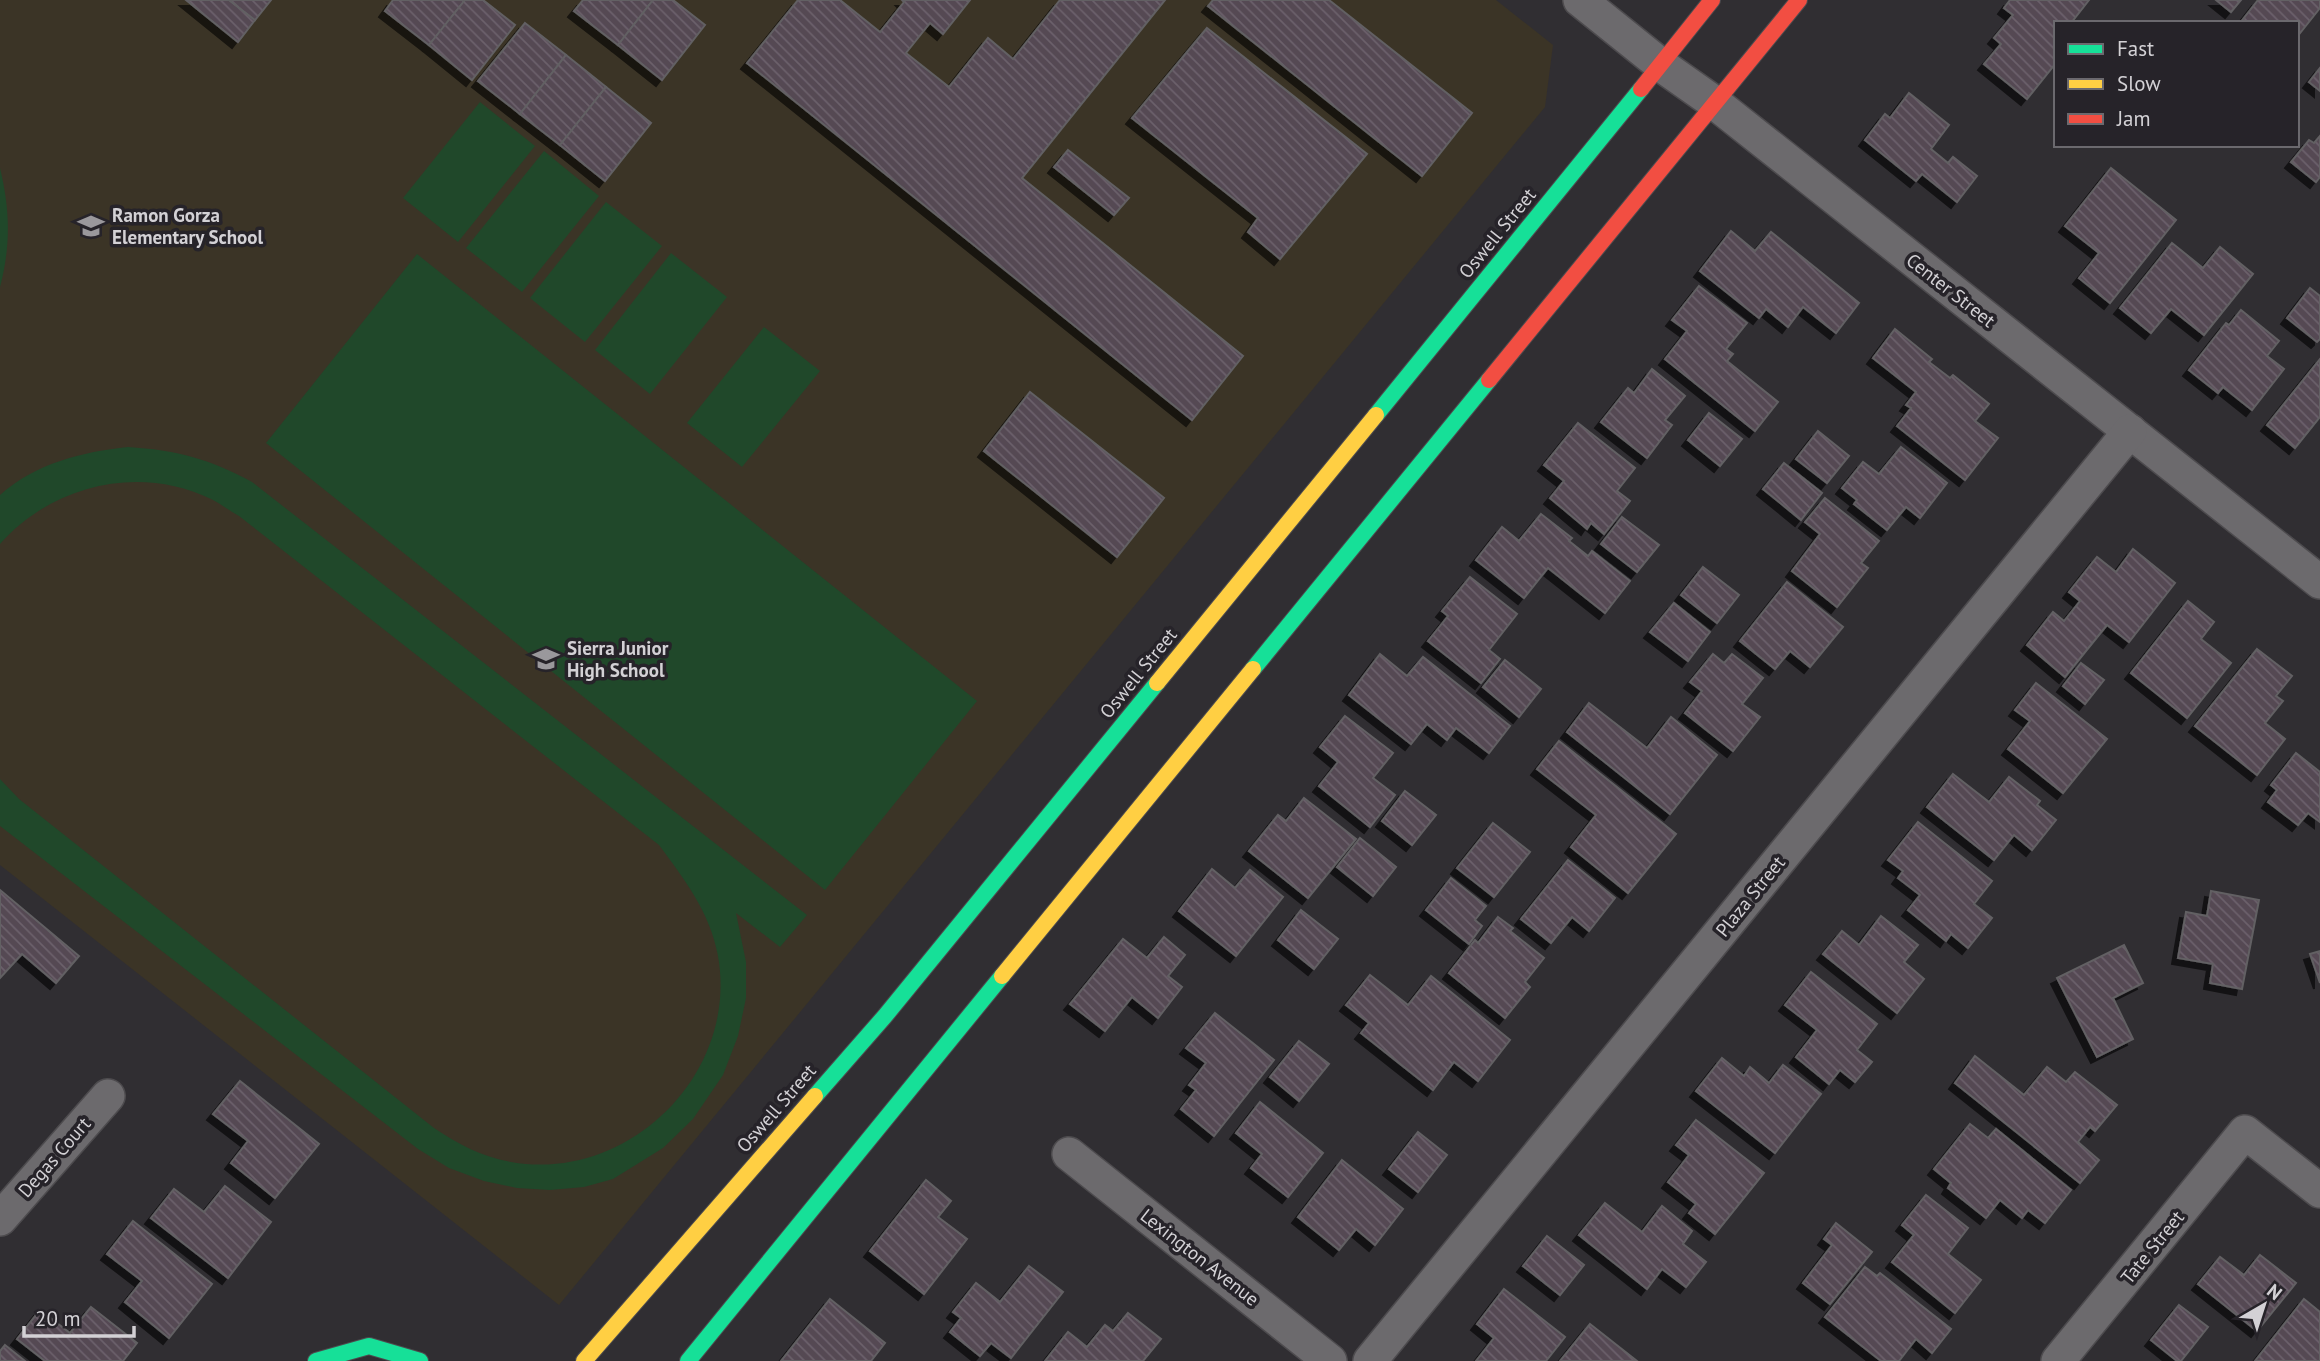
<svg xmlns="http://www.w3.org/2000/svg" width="2320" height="1361" viewBox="0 0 2320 1361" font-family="'PT Sans',sans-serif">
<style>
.education{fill:#3b3426}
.pitch{fill:#20482a}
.building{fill:url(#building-back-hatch);stroke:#626063;stroke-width:2;filter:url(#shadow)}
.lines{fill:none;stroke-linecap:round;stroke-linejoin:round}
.street-casing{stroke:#4d4b4e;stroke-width:36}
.fast-casing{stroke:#4d4b4e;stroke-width:18}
.slow-casing{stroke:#4d4b4e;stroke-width:18}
.jam-casing{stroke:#4d4b4e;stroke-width:18}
.street{stroke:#6c6a6d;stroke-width:33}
.fast{stroke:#16e098;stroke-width:16}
.slow{stroke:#ffcf43;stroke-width:16}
.jam{stroke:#f24e42;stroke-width:16}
.labels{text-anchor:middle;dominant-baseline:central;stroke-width:7;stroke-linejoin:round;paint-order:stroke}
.poi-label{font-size:19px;font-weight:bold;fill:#d3d1d5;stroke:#262329;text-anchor:start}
.street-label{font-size:19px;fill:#d3d1d5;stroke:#262329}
</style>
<defs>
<pattern id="building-back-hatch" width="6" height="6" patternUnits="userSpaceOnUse" patternTransform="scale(1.75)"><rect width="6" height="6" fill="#544853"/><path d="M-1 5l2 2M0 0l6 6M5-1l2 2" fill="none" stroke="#6c616b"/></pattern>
<filter id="shadow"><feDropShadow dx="-6" dy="6" stdDeviation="0" flood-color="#0009"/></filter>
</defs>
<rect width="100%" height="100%" fill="#302e32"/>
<path class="education" d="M0,0H1496L1553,45L1545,107L559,1305L0,865Z"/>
<g class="pitch">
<path d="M480,102L535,146L458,242L403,198Z"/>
<path d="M544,151L599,196L522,292L466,248Z"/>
<path d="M0,168C10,210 11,245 0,287Z"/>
<path d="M606,202L662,246L585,342L530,298Z"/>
<path d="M671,253L727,297L650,394L595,350Z"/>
<path d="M417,254L977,701L825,890L266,443Z"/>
<path d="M764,327L820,371L742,467L687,423Z"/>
<path d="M128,447C176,450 210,459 252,482L807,915L780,947L736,913L746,962V998L738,1036L723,1075L693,1119L663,1148L613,1179L584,1187L550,1190L517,1188L484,1181L449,1168L418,1149L0,826V779L19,799L434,1128C458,1144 482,1157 511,1162C628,1183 739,1074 718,956C710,912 684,879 659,845L239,516C230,511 221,504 211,499C139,464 52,485 0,544V495C36,463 82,452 128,447Z"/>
</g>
<g class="building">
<path d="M186,0H229L255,20L238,42Z"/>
<path d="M229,0H271L255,20Z"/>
<path d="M393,0H465L429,45L385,11Z"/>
<path d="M465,0H483L515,25L472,80L429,45Z"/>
<path d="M583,0H653L618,45L574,11Z"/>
<path d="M653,0H673L705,25L662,80L618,45Z"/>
<path d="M798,0H840L880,32L904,2L902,0H970L943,34L930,23L906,53L949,87L988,38L1013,59L1060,0H1165L1022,178L1243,356L1192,420L747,63Z"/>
<path d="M1213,0H1329L1472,113L1422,176L1208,6Z"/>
<path d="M2010,0H2089L2071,23H2056V63L2027,99L1984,64L2001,44L1994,38L2013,15L2004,8Z"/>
<path d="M2216,0H2241L2231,12Z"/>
<path d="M2258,0H2320V8L2297,37V23H2240Z"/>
<path d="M525,23L566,55L520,114L478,81Z"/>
<path d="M1207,28L1367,154L1280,259L1248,232L1258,218L1132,118Z"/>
<path d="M566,55L606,87L560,145L520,114Z"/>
<path d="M2320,68V91L2309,82Z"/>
<path d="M606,87L651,123L605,181L560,145Z"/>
<path d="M1909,93L1949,125L1931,149L1948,163L1953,157L1977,176L1957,202L1922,174L1916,181L1865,140L1885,114L1890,118Z"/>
<path d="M2320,136V177L2316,182L2291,162L2309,140L2314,143Z"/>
<path d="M1068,150L1129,198L1114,215L1054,167Z"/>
<path d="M2111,168L2176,220L2110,303L2079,278L2099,253L2065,226Z"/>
<path d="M1731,231L1755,251L1771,232L1859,303L1836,333L1803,307L1788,327L1766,309L1759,318L1700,271Z"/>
<path d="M2172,243L2203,268L2220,247L2253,274L2204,335L2171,309L2151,333L2120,308Z"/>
<path d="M1699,286L1747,323L1726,349L1733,354L1727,361L1778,402L1755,431L1665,359L1687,331L1672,320Z"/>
<path d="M2310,288L2320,296V339L2317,342L2287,318Z"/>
<path d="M2241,310L2279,341L2267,356L2284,369L2252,410L2223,387L2218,393L2189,370L2226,323L2229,325Z"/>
<path d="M1895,329L1932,359L1929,362L1950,378L1953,375L1989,404L1975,421L1998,438L1965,480L1897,426L1911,408L1906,405L1916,392L1873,358Z"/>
<path d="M2320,359V417L2295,448L2267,425Z"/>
<path d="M1652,369L1685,396L1665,420L1672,425L1647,458L1601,422L1628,388L1634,393Z"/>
<path d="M1030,392L1164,498L1117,557L984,451Z"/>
<path d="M1709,413L1742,439L1720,466L1688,440Z"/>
<path d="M1578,423L1635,468L1617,491L1630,501L1604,534L1591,523L1587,529L1550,498L1564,481L1544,465Z"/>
<path d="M1818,431L1849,456L1827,483L1796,459Z"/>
<path d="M1901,447L1947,483L1920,518L1906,507L1887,530L1854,504L1857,500L1842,488L1863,462L1879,474Z"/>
<path d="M1784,463L1822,493L1801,520L1763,489Z"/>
<path d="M1825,498L1879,541L1861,563L1868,568L1837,607L1792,571L1820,534L1805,522Z"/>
<path d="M1541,514L1572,538L1569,541L1588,556L1592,551L1630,581L1605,613L1548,568L1524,598L1476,560L1502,527L1519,541Z"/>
<path d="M1622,517L1659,545L1637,572L1601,544Z"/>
<path d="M2133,549L2175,583L2129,642L2107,625L2065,677L2027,645L2053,612L2064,621L2080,601L2069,592L2097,557L2116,572Z"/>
<path d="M1703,567L1739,595L1717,623L1681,595Z"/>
<path d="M1470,577L1517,614L1489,650L1500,659L1481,683L1428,641L1448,616L1442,611Z"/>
<path d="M1787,582L1843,627L1810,667L1790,651L1775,669L1740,641Z"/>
<path d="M2188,601L2214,622L2201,639L2231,663L2187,718L2131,673Z"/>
<path d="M1674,603L1710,632L1688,661L1650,632Z"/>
<path d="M2257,649L2292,676L2276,696L2283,701L2265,723L2285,739L2257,775L2195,726Z"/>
<path d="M1380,654L1407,676L1423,657L1510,726L1489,753L1456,728L1447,740L1427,724L1411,744L1349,695Z"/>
<path d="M1713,654L1724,663L1732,654L1763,678L1742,704L1760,717L1733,751L1685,713L1702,691L1690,682Z"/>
<path d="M1505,660L1541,689L1519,717L1483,687Z"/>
<path d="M2081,663L2104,680L2085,704L2063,686Z"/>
<path d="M2036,683L2107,739L2063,793L2008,749L2030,721L2015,710Z"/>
<path d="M1589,703L1647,748L1671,717L1717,755L1670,814L1567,732Z"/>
<path d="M1345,716L1393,753L1373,778L1395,795L1370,827L1319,786L1338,762L1320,747Z"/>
<path d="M1559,741L1676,834L1628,893L1571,847L1596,815L1537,769Z"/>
<path d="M2296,753L2320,772V822L2308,813L2298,825L2268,802L2277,790L2271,785Z"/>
<path d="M1953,774L1989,802L2009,777L2040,801L2037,805L2056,820L2032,850L2014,835L1994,860L1927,807Z"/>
<path d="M1405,791L1436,815L1412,845L1382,821Z"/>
<path d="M1304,798L1356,839L1308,898L1249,851L1278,815L1286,821Z"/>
<path d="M1918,822L1992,881L1974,904L1992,918L1968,948L1951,934L1946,941L1908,910L1920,895L1898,878L1903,871L1888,860Z"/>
<path d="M1493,823L1530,852L1494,897L1457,868Z"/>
<path d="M1360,838L1396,867L1373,896L1337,867Z"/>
<path d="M1568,860L1615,898L1589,931L1572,917L1551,943L1521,919Z"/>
<path d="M1212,869L1235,888L1250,870L1283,897L1236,956L1179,911Z"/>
<path d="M1451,878L1486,906L1475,920L1482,926L1469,944L1426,910Z"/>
<path d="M0,890L79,956L56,983L22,954L0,978Z"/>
<path d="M2211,891L2259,900L2242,989L2210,983L2213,964L2178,958L2186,912L2207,916Z"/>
<path d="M1301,910L1338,939L1314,969L1278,940Z"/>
<path d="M1881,916L1918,945L1904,962L1924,979L1897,1013L1823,954L1842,931L1859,945Z"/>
<path d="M1498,917L1513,928L1510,931L1544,958L1525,982L1530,987L1505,1018L1449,973L1475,940L1478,943Z"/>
<path d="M1164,937L1185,955L1168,976L1182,987L1158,1018L1132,997L1105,1031L1070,1004L1123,939L1147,958Z"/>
<path d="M2124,945L2143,983L2113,998L2133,1039L2097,1057L2057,978Z"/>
<path d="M2320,951V983L2310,954Z"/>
<path d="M1811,972L1877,1024L1857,1050L1872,1062L1855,1082L1840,1070L1829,1084L1796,1057L1817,1030L1785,1005Z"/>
<path d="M1370,975L1408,1005L1431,976L1510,1040L1478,1081L1454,1062L1433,1090L1361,1033L1369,1023L1346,1005Z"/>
<path d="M1215,1013L1274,1060L1214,1136L1181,1109L1196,1090L1189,1085L1206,1063L1186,1048Z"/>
<path d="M1299,1041L1329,1064L1299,1101L1270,1077Z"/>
<path d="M1975,1056L2024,1095L2047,1067L2066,1082L2075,1072L2117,1105L2095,1131L2090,1127L2078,1142L2099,1160L2080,1183L1955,1083Z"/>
<path d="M1722,1058L1744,1076L1750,1067L1769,1083L1783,1065L1821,1094L1775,1153L1696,1091Z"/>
<path d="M240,1081L319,1144L275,1198L231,1163L248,1141L213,1114Z"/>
<path d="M1260,1102L1323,1153L1288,1197L1251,1168L1262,1154L1236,1133Z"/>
<path d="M1696,1120L1764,1173L1715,1234L1689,1213L1696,1204L1668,1182L1689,1155L1676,1145Z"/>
<path d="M1970,1124L1988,1138L1996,1129L2071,1190L2045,1223L2028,1210L2022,1218L2000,1200L1986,1218L1948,1188L1951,1183L1934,1169Z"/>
<path d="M1418,1132L1447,1155L1418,1192L1389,1169Z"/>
<path d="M1342,1160L1403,1209L1375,1245L1356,1229L1339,1250L1298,1217Z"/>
<path d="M926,1180L951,1201L938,1217L967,1239L924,1294L870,1251Z"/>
<path d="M225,1186L271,1222L228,1278L151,1218L174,1189L204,1212Z"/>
<path d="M1926,1195L1968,1228L1948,1254L1981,1280L1955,1313L1892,1262L1914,1235L1902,1225Z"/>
<path d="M1605,1203L1642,1232L1662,1206L1692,1231L1683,1244L1706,1262L1686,1287L1662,1269L1647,1289L1579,1235Z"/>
<path d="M133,1221L212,1284L169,1338L125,1302L142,1281L107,1254Z"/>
<path d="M1836,1223L1872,1252L1830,1304L1803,1283L1832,1245L1824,1239Z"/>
<path d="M1547,1236L1584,1265L1560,1295L1523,1266Z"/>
<path d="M2260,1255L2296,1283L2257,1331L2198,1284L2220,1257L2244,1275Z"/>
<path d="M1029,1266L1063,1292L1011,1358L991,1343L980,1356L950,1332L961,1318L953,1312L976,1283L1000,1302Z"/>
<path d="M1865,1267L1877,1276L1880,1273L1951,1329L1932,1353L1916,1339L1899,1361H1881L1825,1317Z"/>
<path d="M1504,1289L1565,1337L1546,1361H1476L1494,1338L1477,1324Z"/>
<path d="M830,1299L885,1343L871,1361H781Z"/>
<path d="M2304,1299L2320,1312V1361H2255Z"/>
<path d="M2179,1305L2208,1327L2181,1361H2177L2151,1340Z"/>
<path d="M91,1307L137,1343L123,1361H45L17,1339L40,1310L70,1333Z"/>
<path d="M1128,1313L1161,1339L1143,1361H1045L1068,1332L1087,1347L1105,1325L1113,1331Z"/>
<path d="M1590,1324L1637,1361H1560Z"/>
<path d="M5,1345L25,1361H0V1351Z"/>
</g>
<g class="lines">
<g class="street-casing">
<g id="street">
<path d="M1580,0L1661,65L1715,103L2320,582"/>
<path d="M1069,1154L1330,1361"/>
<path d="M0,1219L108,1096"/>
<path d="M1370,1361L2130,431"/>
<path d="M2058,1361L2245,1132L2320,1191"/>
</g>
</g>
<g class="fast-casing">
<g id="fast">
<path d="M1376,415L1641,89"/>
<path d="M1253,669L1489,380"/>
<path d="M815,1096L885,1016L1157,683"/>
<path d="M316,1361L369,1346L420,1361"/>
<path d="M688,1361L1002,976"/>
</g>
</g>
<g class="slow-casing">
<g id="slow">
<path d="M1157,683L1376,415"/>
<path d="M1002,976L1253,669"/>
<path d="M584,1361L815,1096"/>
</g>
</g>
<g class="jam-casing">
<g id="jam">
<path d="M1641,89L1712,0"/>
<path d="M1489,380L1799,0"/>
</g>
</g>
<use href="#street" class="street"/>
<use href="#fast" class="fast"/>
<use href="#slow" class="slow"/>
<use href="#jam" class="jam"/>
</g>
<defs>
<g id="school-bare" transform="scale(2.1)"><path d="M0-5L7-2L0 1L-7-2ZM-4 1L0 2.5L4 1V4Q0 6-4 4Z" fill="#9a989c" stroke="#262329" stroke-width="2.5" paint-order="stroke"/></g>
</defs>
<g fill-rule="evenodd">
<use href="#school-bare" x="91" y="226"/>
<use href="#school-bare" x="546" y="659"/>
</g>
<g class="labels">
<g class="poi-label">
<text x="112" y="215">Ramon Gorza<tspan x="112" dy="22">Elementary School</tspan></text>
<text x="567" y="648">Sierra Junior<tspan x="567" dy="22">High School</tspan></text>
</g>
<g class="street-label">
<text transform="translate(1497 233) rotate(-51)">Oswell Street</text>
<text transform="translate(1951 290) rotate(38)">Center Street</text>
<text transform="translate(1138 673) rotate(-51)">Oswell Street</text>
<text transform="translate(1750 896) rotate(-51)">Plaza Street</text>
<text transform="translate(776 1108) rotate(-49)">Oswell Street</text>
<text transform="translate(54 1157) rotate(-49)">Degas Court</text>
<text transform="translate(2152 1247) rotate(-51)">Tate Street</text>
<text transform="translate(1200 1257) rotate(38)">Lexington Avenue</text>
</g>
</g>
<rect x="2054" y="21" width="245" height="126" fill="#262329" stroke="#6b696e" stroke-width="2"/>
<rect x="2068" y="44" width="35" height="10" fill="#16e098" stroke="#6b696e" stroke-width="2"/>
<text x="2117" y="56" font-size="21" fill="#d3d1d5">Fast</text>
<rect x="2068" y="79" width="35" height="10" fill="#ffcf43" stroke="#6b696e" stroke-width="2"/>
<text x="2117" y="91" font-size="21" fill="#d3d1d5">Slow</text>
<rect x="2068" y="114" width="35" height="10" fill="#f24e42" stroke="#6b696e" stroke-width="2"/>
<text x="2117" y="126" font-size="21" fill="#d3d1d5">Jam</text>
<g transform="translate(2264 1305) rotate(39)" stroke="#262329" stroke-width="5" paint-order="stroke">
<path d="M0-5L12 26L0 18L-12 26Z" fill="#d3d1d5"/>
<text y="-10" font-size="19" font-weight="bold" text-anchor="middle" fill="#d3d1d5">N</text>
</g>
<path d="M24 1326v10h110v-10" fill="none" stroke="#d3d1d5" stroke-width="3.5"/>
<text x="35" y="1326" font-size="21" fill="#d3d1d5" stroke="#262329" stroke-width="5" paint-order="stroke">20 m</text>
</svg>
